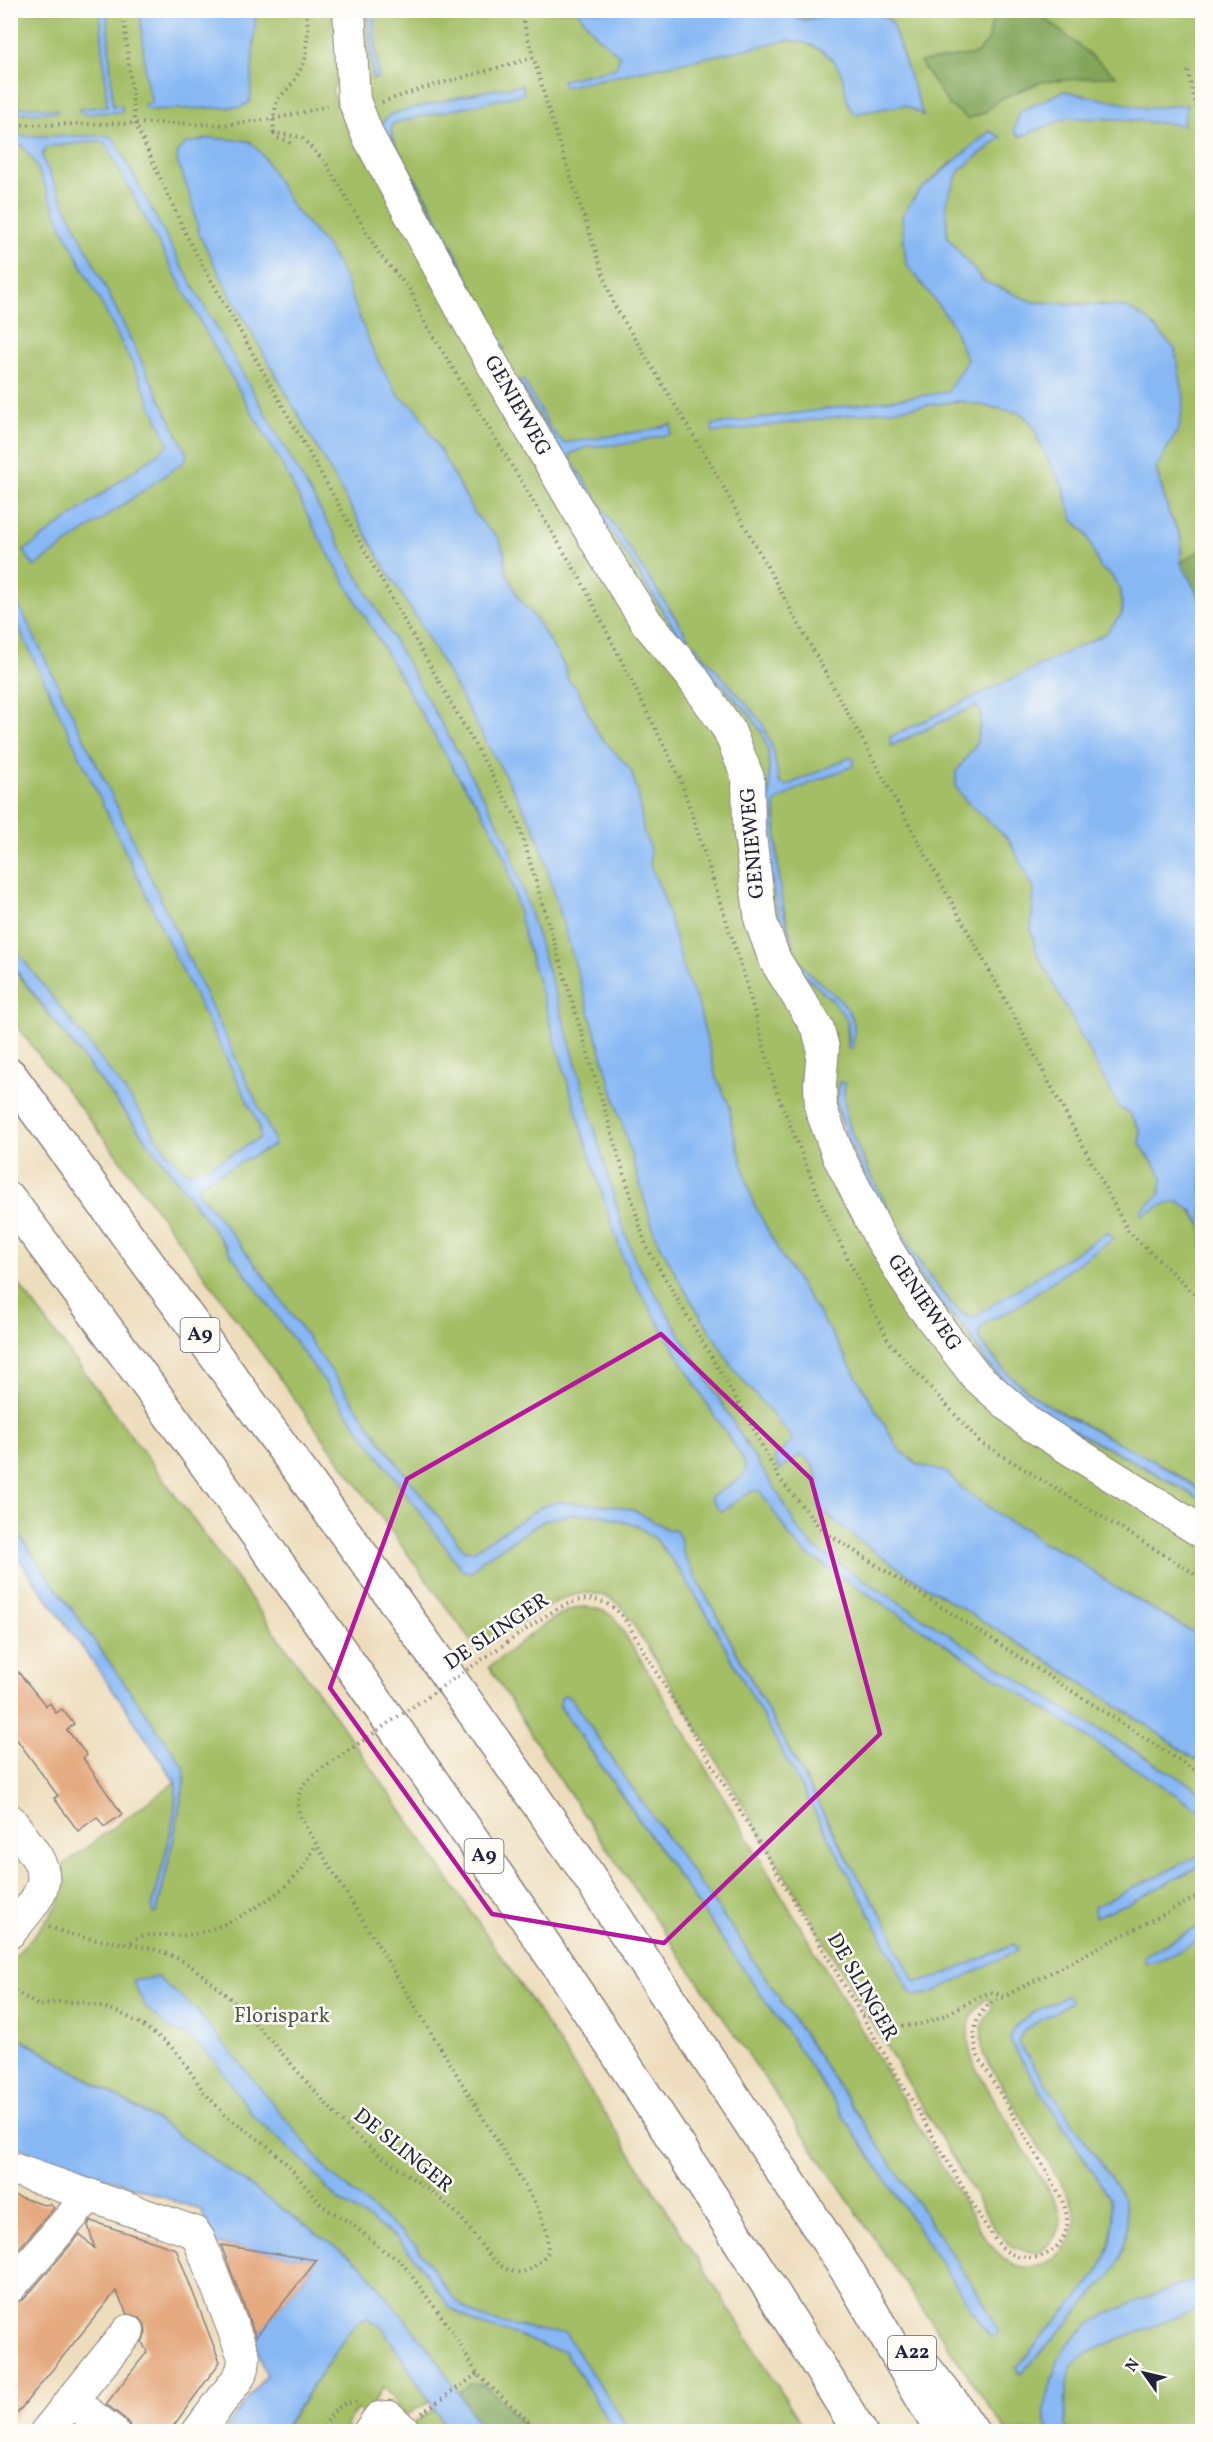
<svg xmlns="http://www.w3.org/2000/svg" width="1213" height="2442" viewBox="0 0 1213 2442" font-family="Vollkorn,serif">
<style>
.green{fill:#a3be65;stroke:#627050;stroke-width:1.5;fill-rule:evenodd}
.forest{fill:#82a55a;stroke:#52644a;stroke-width:1.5}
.water{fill:#87b8f4;stroke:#546d98;stroke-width:1.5}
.building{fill:#e5aa80}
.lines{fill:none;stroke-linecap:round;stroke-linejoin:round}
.minor-casing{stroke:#88807c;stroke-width:34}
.highway-casing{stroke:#88807c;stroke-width:36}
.path{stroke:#88807c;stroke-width:4;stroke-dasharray:1.5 4.5;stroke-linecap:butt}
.minor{stroke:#fff;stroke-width:32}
.highway{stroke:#fff;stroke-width:33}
.path-bridge{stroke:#88807c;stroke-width:4;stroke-dasharray:1.5 4.5;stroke-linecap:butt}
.marked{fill:none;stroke:#b5179e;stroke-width:4.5;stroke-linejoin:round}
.labels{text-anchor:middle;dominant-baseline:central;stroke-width:5;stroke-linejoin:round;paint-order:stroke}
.shield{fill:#fdfcf7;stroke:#646373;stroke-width:1.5}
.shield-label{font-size:20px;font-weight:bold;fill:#22223b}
.street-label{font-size:21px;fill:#22223b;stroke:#fdfcf7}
.park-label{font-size:21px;fill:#4f594a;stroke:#fdfcf7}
</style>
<rect width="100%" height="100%" fill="#fdfcf7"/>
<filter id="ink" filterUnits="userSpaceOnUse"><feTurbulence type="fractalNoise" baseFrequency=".0167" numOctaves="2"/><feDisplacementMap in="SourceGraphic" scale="12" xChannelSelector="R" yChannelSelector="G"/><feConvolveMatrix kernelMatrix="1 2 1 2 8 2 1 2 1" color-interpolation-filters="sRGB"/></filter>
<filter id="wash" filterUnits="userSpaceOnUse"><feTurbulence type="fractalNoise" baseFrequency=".008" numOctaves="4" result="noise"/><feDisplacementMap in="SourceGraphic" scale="24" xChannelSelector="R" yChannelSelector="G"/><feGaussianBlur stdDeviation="1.35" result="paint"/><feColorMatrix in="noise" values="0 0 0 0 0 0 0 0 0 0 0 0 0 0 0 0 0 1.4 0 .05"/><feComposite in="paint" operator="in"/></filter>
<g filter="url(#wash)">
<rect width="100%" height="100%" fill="#eeddbc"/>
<g class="green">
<path d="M11,11H341L338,80L332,91L343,117L720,739L811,1037V1093L941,1348L1202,1542V2431H1053L1046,2423L1050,2431H1006L554,1771L489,1667C511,1651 558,1608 583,1607C595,1606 604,1610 614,1617L676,1717L986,2240C994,2249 1003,2260 1015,2265C1046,2276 1080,2244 1075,2212C1073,2205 1068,2197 1065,2190L983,2054C980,2036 980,2022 993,2008L988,1998C963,2016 965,2041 975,2067L1060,2210C1062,2232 1054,2241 1037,2253L1013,2248L995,2229L686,1709L625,1611C607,1590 585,1590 561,1599L477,1649L110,1146L11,1019L10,964L177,1180L463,1571L472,1572L482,1560L545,1520L574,1514L602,1515L637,1526L655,1538L676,1565L710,1619L869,1912L909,1991L939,1977L916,1983L910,1973L684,1555L634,1510L559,1502L472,1552L464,1550L434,1513L214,1213L11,950ZM560,1707L582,1714L620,1771L734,1931L951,2253C961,2269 998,2319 998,2335L990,2337L805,2058ZM1113,2224L1121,2258L1018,2373L1016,2368L1101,2271L1109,2248Z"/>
<path d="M358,11H368L373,79L378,78L373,11H849L920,109L891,21L874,11H1202V603L1180,563L1181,538L1169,513L1156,468L1179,428L1103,305L1033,302L983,281L947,237L946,202L959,171L1000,138L950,163L912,200L914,247L1024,404L1121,590L1140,1133L1202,1227V1491L1175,1473L1040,1401L1004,1371L915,1257L867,1168L850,1130L844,1104V1083L837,1103L913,1264L939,1302L967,1331L987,1363L1021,1398L1074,1431L1139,1464L1202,1500V1523L1030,1416L983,1372L878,1224L773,935L750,756L657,623L369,127ZM390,131L396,145L411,171L409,175L388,143ZM769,763L775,804L779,889L796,955L806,971L822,984L852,1017L848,1049L847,1019L833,1001L798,969L789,952L779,917L767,812L770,790Z"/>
<path d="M11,1274C177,1496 342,1720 497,1950C604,2109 705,2270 806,2431H630L565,2334L564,2351L615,2431H483L458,2393L363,2266L161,2123L11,2033V1961C23,1946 53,1917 60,1900C63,1890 61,1878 60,1867L175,1782C181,1804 158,1882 152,1909L157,1912L174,1837L185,1777L183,1767L11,1524Z"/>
<path d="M368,2318L382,2327L430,2402L404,2416L384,2386L366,2415L357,2409L346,2424L348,2428L346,2431L282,2432L348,2333L359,2321Z"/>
<path d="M435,2409L449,2431H415L410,2425Z"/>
</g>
<g class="forest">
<path d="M784,11H849L804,20L785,15Z"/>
<path d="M984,11H1036L1116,76L1041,82L1000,99L984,113L968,119L949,105L920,62L976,54L988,41L993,17Z"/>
<path d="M1202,549V603L1180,563Z"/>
<path d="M470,2384L486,2385L529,2431H483L458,2393Z"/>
</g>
<g class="water">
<path d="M100,11H107L113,106H122V112L81,114L79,109L107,106Z"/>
<path d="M140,11H256L250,102L241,107L146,110L144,104L152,103L146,80Z"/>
<path d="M368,11H373L378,78L373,79Z"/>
<path d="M784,11L786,15L804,20L849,11H874L891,21L923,115L904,105L854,114C847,105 846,94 844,83C838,55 815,43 789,40L564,87L562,80L616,68L620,56L598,37L577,11Z"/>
<path d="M522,85L524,94L398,122L392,125C388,142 406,164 415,178C450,233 472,294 505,349L503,351C473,298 449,240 419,187C406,166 390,148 380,125L391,114L484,91Z"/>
<path d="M1064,91L1145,108L1187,105L1183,125L1117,119L1067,118L1019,137L1014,130L1020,111Z"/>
<path d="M36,107L58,110L56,112L11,113V108Z"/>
<path d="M990,131L1001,137L959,171L946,202L947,237L983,281L1033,302L1126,307L1149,321L1175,349L1184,398L1179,428L1156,469L1169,513L1181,538V563L1202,603V1227L1193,1211L1178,1202L1163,1205L1143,1215L1141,1211L1159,1195L1163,1177L1140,1144V1130L1129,1112L1120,1109L1036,951L1031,930L1034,889L1009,840L965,800L956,787V772L976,744L982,713L975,706L891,746L890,737L1105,634L1122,614L1121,590L1110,574L1100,568L1086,533L1073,520L1063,487L1041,447L1034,426L1021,413L960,401L713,433L712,425L947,392L967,360L951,322L906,263L902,216L918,192Z"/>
<path d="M11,136H110L116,142L180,263L507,839L565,1025L621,1221L635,1260L759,1465L775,1488L796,1526L813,1547L1060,1706L1202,1792V1812L805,1553L791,1538L760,1491H751L721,1512L710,1498L742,1477L746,1468L742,1457L710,1409L633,1280L622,1256L587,1147L524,935L507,864L497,838L478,805L459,778L317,534L285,470L209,338L105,143L98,141L47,147L42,155L44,162L187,454L184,462L34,567L24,551L169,445L135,369L63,229L35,163L23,146L11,145Z"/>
<path d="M211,138L249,141L262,154L292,206L329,249L344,277L370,344L381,367L400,397L417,409L474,512L487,528L498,537L504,552L506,571L518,597L535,618L564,665L568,680L577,688L598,734L631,770L638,793L644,833L650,847V865L663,895L685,974L698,1004L716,1077L730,1107L731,1123L753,1202L782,1257L829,1329L899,1450L918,1465L946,1472L962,1488L1011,1523L1026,1529L1039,1541L1070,1555L1116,1588L1202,1637V1764C1142,1721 1079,1680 1015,1641C947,1599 879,1560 819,1508C819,1487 821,1467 801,1455L780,1470L774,1458L792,1442L790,1435L735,1371L684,1289L655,1235L549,876L544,854L535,829L419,622L387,571L230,294L199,234L191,198L177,161L178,151L185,144Z"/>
<path d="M523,379L552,430L564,443L650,430L671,424V434L625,444L587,447L570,454L571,460L690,640L761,721L773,749L779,782L786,786L851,757L854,760L853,766C835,774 785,791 775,804C777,854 777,906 795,953C806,981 841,990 852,1018C856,1028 854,1039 852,1049H848L849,1038L847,1019L833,1001L798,969L789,952L779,917L772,885L767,812L770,790L768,749L762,733L751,716L696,656L673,627L579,481L519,381Z"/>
<path d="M11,567L14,574L12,587L18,603L115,802L273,1137L274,1145L267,1149L199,1184L198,1191L262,1273L390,1454L464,1550L473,1551L544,1505L559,1502L615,1506L634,1510L667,1529L676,1531L680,1538L684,1555L848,1860L892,1932L898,1951L916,1982L939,1977L1014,1944L1018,1950L932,1993L916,1996L909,1991L869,1912L710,1619L676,1565L655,1538L637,1526L603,1515L574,1514L545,1520L482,1560L472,1572L463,1571L177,1180L11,964V944C55,1002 103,1058 144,1118C151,1129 177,1172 191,1172C205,1171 246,1146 260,1138L259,1126L249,1104L175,956L11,611Z"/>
<path d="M839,1082L844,1083C844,1098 845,1113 850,1128C861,1164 937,1310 972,1318L1108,1232L1113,1239L1013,1309L988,1321L980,1329L978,1336C1014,1397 1079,1422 1139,1453C1161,1464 1182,1478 1202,1491V1500L1139,1464L1074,1431L1021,1398L987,1363L967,1331L939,1302L913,1264L877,1200L844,1131L837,1103Z"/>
<path d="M11,1524L184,1767L185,1777L174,1837L157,1912L153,1914L152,1909C158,1882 181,1805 175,1782L127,1710L11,1548Z"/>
<path d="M565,1695L571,1698L620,1771L734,1931L951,2253C962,2270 997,2318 998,2335L990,2337L805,2058L560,1706L561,1698Z"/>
<path d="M1202,1854V1865L1129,1903L1095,1917L1094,1907Z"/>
<path d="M1202,1925V1938C1185,1947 1166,1961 1146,1963L1144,1956L1147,1954Z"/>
<path d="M157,1977L196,2010L330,2173L416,2245L451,2295L466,2309L479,2317L503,2323L547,2332L565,2333L630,2431H615L564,2351L551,2349L517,2335L477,2324L449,2307L414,2257L396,2237L341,2202L326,2188L309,2166L255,2118L215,2061L188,2036L172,2030L157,2018L145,2006L133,1981Z"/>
<path d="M1067,1996L1071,2000L1070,2003L1024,2030L1018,2042L1121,2193C1133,2220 1126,2249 1112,2274L1021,2374L1016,2368C1028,2356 1037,2341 1049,2329C1085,2288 1126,2257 1109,2196L1053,2111L1009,2039C1016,2016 1047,2006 1067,1996Z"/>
<path d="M10,2033L161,2123L363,2266L435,2357L483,2431H449L382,2327L368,2318L359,2321L348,2333L282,2431H224L266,2375L254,2339L317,2260L215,2244L201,2210L11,2145Z"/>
<path d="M1202,2276V2308L1118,2339L1080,2357L1072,2367L1066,2388L1065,2424L1069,2431H1050C1041,2416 1045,2404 1050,2387C1054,2371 1059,2354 1070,2341C1101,2307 1161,2295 1202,2276Z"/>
</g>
<g id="blocks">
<g class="building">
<path d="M10,1662L46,1706L50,1703L56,1713L62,1709L74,1724L67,1730L87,1755L83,1758L122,1814L104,1827L97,1817L78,1831L54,1798L58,1796L10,1730Z"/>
<path d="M10,2194L44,2205L50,2204L54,2208L10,2259Z"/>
<path d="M91,2221L176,2249L220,2362L169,2432H131L129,2424L124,2418L106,2404L147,2352L142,2342L146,2333L145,2324L139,2317L127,2314L116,2291L10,2422V2304L24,2299L80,2234L95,2249L88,2225Z"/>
<path d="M221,2245L317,2260L256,2337Z"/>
</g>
</g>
</g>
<g filter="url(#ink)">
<use href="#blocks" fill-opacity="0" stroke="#88807c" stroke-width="1.5"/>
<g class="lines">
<g class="minor-casing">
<g id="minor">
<path d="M349,10L354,100L368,136L479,341L609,563L647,623L690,674L729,730L748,778L749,827L761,922L775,960L818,1029L823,1048L820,1084L821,1109L838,1155L878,1234L920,1303L976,1376L1030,1424L1202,1532"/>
<path d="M10,1820C51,1875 58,1877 10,1932"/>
<path d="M10,2168L194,2232L199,2239L244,2357L243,2368L239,2377L198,2432"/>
<path d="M10,2287L90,2195"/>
<path d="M72,2401L113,2432"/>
<path d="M46,2432L128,2331"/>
<path d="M369,2432L379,2418L389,2417L405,2432"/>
</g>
</g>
<g class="highway-casing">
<g id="highway">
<path d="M10,1075L390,1594L578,1860L850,2275L942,2432"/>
<path d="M10,1200C311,1599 598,2007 860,2432"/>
<path d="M925,2368L954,2405L972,2432"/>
</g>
</g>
<g class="path">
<path d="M123,10L135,123L190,243L517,819L646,1246L748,1419L779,1478L822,1530L1202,1775"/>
<path d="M306,10L308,28L305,61L293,83L277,100L273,119L274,133L301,137L326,163L380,255L411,291L421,316L581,580L680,778L744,975L776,1090L827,1216L889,1342L980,1442L1192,1572L1202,1582"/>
<path d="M520,10L551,118L613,303L709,461L1000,990L1128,1231L1202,1301"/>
<path d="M1188,71L1202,130"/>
<path d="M382,102L424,88L533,58"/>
<path d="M10,125L157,123L223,125L273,119L329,106"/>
<path d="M274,134L277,138L288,141L292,147"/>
<path d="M521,1633C549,1614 585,1582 617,1611C628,1621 635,1637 643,1650L804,1917L982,2220C989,2229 997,2246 1008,2252C1032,2266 1064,2254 1067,2224C1068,2213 1063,2203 1059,2193L978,2056C972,2036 973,2020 988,2005L1202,1894"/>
<path d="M49,1926C96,1949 147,1935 192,1967C239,2001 276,2047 314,2090C326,2103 337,2118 350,2130C384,2162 425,2183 458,2215C474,2231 491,2268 515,2272C530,2274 540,2262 548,2252L547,2232L537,2206L301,1819C290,1788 310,1777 333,1761"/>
<path d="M131,1942C148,1929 168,1938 188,1935C225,1930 280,1897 303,1868C308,1861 312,1852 316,1844"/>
<path d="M10,1988L39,2006L58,2002H80L114,2010L138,2022L166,2042L179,2055L204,2092L226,2116L267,2145L290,2167L322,2206L352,2224L384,2251L400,2260L450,2328L477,2374L540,2432"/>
<path d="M862,2014C920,2042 940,2013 991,1992L1003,1996"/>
<path d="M422,2413L477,2374"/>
<path d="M321,2432C331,2415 338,2400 359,2402"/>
</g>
<use href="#minor" class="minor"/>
<use href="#highway" class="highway"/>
<path class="path-bridge" d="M333,1761L521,1633"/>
</g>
</g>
<path class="marked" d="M661,1334L811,1479L880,1734L664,1943L492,1914L330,1688L407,1479Z"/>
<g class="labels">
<g class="shield">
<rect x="180.5" y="1318" width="39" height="34" rx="4.5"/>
<rect x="464.5" y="1839" width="39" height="34" rx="4.5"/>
<rect x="888" y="2336" width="48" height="34" rx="4.5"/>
</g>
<g class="shield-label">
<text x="200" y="1335">A9</text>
<text x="484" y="1856">A9</text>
<text x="912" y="2353">A22</text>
</g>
<g class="street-label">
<text transform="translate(517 406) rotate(60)">GENIEWEG</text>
<text transform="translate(753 843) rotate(-95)">GENIEWEG</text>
<text transform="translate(924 1303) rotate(55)">GENIEWEG</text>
<text transform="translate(497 1632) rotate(-34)">DE SLINGER</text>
<text transform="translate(862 1987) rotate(60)">DE SLINGER</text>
<text transform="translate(403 2151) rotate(39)">DE SLINGER</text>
</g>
<g class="park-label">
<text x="282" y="2016">Florispark</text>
</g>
</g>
<rect width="1213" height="2442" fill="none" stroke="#fdfcf7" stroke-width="36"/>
<g transform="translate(1144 2373) rotate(304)" stroke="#fdfcf7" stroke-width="4.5" paint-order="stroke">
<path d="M0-4.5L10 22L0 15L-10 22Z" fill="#22223b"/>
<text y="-9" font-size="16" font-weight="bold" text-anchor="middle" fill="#22223b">N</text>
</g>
</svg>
